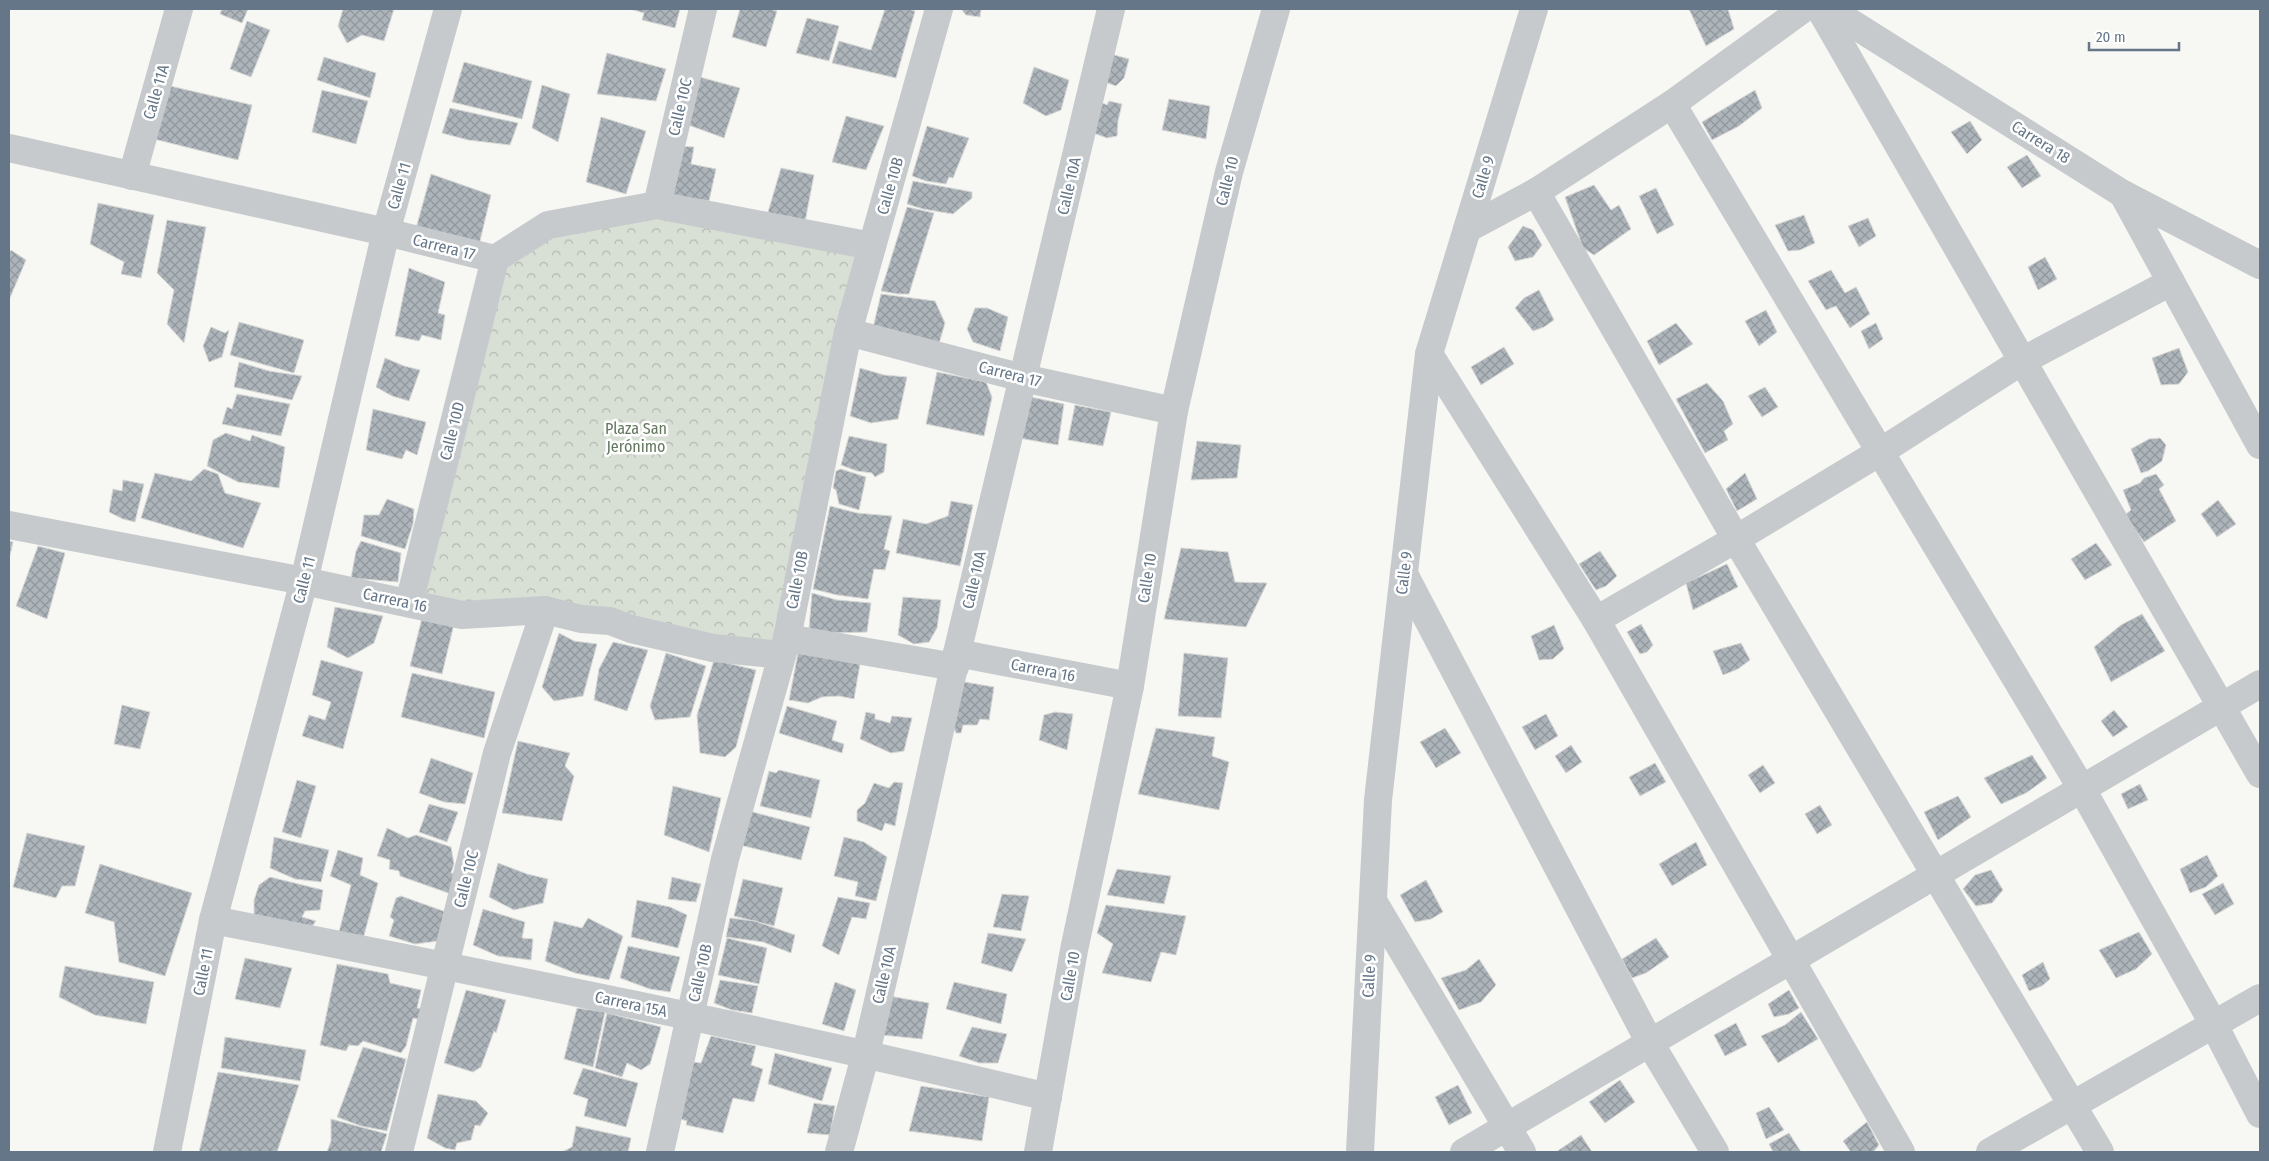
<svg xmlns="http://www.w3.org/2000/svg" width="2269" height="1161" viewBox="0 0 2269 1161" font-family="'Fira Sans Condensed',sans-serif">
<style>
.park{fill:url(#park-crowns)}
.building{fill:url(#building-cross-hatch);stroke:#d8d8d6}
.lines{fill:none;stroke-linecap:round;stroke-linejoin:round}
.minor{stroke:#c6cacd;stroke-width:28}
.labels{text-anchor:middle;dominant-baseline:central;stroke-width:5;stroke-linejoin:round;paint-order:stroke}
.street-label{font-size:16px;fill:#647687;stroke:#fff}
.park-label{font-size:16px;fill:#64785f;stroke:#fff}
</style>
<defs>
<pattern id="park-crowns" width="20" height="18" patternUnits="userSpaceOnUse" patternTransform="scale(1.25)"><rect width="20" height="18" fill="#d8dfd4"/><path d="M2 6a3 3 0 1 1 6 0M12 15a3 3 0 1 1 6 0" fill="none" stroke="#b3b9b2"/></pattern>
<pattern id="building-cross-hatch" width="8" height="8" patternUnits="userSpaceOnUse" patternTransform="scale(1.25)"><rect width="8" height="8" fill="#adb5bb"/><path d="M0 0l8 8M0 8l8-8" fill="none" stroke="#90989e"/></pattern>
</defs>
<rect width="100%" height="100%" fill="#f7f7f3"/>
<path class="park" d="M650,209L866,250L778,651L409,601L495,265L550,231Z"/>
<g class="building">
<path d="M222,9H248L242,23L220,14Z"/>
<path d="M343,9H394L384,41L362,35L347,43L338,26Z"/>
<path d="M630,9H680L675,28L642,20L644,13Z"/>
<path d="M740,9H770L777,11L766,47L732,37Z"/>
<path d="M885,9H907L915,11L896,78L832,63L839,41L871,50Z"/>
<path d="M961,9H981L980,17L966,15Z"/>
<path d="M1689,9H1728L1734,29L1706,46Z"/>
<path d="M807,18L839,26L829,61L796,53Z"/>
<path d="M247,21L270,30L251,77L230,69Z"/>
<path d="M607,53L666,69L656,101L597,94Z"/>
<path d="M1107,53L1129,59L1124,78L1116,86L1099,80Z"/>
<path d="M324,57L376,73L370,98L317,80Z"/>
<path d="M464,62L532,81L522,119L452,102Z"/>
<path d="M1034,67L1069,80L1061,110L1046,116L1023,103Z"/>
<path d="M696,76L740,88L724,138L683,123Z"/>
<path d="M542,85L570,94L558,142L532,128Z"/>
<path d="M170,86L252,105L238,160L154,139Z"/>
<path d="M322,90L368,101L356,144L312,132Z"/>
<path d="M1755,90L1762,108L1739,126L1712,140L1702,122Z"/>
<path d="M1169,99L1210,106L1206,139L1162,130Z"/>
<path d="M1096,100L1107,105L1109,101L1122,104L1118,121L1117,136L1107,138L1088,131Z"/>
<path d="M450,108L518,123L510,145L468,140L442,133Z"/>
<path d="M846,116L884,126L866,170L832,162Z"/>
<path d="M601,117L646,131L626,194L586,182Z"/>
<path d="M1970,121L1982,140L1967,154L1951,132Z"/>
<path d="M927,126L969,138L953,178L949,177L946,184L926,181L912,176Z"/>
<path d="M678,146L694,147L691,164L716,169L709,201L667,195Z"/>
<path d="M2027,155L2041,176L2022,188L2007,167Z"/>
<path d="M781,168L814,175L804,227L766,219Z"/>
<path d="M431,174L491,195L478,249L415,232Z"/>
<path d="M913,181L972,192V198L953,214L923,209L907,204Z"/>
<path d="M1594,185L1611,210L1619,205L1631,229L1594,255L1583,248L1565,197Z"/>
<path d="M1656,188L1674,225L1657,234L1639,196Z"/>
<path d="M98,203L154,215L141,278L121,274L124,262L90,244Z"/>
<path d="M907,207L934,213L909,294H898L881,291Z"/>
<path d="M1804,215L1815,243L1800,250L1788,251L1775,225Z"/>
<path d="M1868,218L1876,236L1859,247L1848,226Z"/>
<path d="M167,220L206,227L184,343L167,324L174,290L157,273Z"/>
<path d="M1523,226L1533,230L1542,245L1533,257L1515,261L1508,247Z"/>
<path d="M11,250L26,260L9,300V253Z"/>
<path d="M2045,257L2057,279L2038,290L2028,267Z"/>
<path d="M409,268L445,282L438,313L445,315L441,340L422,335L419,341L395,336Z"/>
<path d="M1831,270L1845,293L1856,287L1870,314L1850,328L1836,306L1826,310L1808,281Z"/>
<path d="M1539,290L1554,320L1544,327L1533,331L1515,308L1524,298Z"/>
<path d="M881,294L935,301L945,323L938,347L872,332Z"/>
<path d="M975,308H987L1008,317L1000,351L973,342L967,329Z"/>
<path d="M1766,310L1777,332L1759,346L1745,321Z"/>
<path d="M239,322L304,340L294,373L230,355Z"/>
<path d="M1676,323L1693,344L1659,365L1647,341Z"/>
<path d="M1876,323L1883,339L1869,349L1861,331Z"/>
<path d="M211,327L225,333L229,330L222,357L209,362L203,346Z"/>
<path d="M1504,347L1514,364L1481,385L1471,367Z"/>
<path d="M2179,348L2188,372L2179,384L2161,385L2152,358Z"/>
<path d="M385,358L404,366L420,370L409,401L392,396L376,387Z"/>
<path d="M239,362L269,371L302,376L292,400L234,387Z"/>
<path d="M860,368L884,375L907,377L898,419L871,423L850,416Z"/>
<path d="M937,372L986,382L992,397L984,436L926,424Z"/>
<path d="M1707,383L1723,401L1733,424L1724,431L1728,440L1705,453L1676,399Z"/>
<path d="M1765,387L1778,407L1762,417L1748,396Z"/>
<path d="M237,394L290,404L281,436L222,424L227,407L232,409Z"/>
<path d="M1026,396L1064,404L1058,445L1019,438Z"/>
<path d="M1075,405L1111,412L1103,446L1068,440Z"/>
<path d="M373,409L426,422L417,455L406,450L402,459L366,450Z"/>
<path d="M226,433L250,441L252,435L285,447L279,488L238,482L207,466L213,440Z"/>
<path d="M849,436L887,444L884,472L875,477L872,473L857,471L841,465Z"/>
<path d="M2160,438L2166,445L2162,461L2148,471L2141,473L2131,449L2149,439Z"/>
<path d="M1197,441L1241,445L1237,478L1191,480Z"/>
<path d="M204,469L218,474L225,493L261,503L243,548L141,518L155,473L191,481Z"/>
<path d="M841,469L866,477L859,510L839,504L836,490L833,488L836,471Z"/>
<path d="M1745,473L1757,499L1737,511L1726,489Z"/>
<path d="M2156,474L2164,485L2159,489L2176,521L2144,542L2125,515L2131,510L2123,490L2140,483L2144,478Z"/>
<path d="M123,480L144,484L135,522L123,519L109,512L113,489L122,491Z"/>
<path d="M387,499L414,509L413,524L405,549L361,536L364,515H379Z"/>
<path d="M2218,500L2236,524L2217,537L2201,514Z"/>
<path d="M951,501L973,505L960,566L896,553L903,519L926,524L948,516Z"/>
<path d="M830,506L857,513L892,516L884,549L890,551L885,570L874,569L868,599L837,595L813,589Z"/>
<path d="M9,541L13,542L9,559Z"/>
<path d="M361,541L401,553L398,582L351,578L356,551Z"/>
<path d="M2096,543L2112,565L2085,580L2071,559Z"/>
<path d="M38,546L65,553L47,619L16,606Z"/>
<path d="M1181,548L1228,552L1235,582L1267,583L1246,627L1164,619Z"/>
<path d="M1600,551L1617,576L1606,586L1596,590L1579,564Z"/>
<path d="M1727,564L1738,587L1693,610L1686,583Z"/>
<path d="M812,593L837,600L871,603L867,632L829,633L809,629Z"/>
<path d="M903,597L941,600L937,628L929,642L914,644L898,635Z"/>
<path d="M335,607L383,616L374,643L348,658L327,647Z"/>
<path d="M2142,614L2165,651L2111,682L2094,647L2121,625Z"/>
<path d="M422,618L454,624L442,674L410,666Z"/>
<path d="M1641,624L1653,645L1647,652L1640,654L1627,632Z"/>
<path d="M1554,625L1564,649L1553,659L1539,660L1531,636Z"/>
<path d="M559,633L574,641L597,644L583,696L554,701L542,687Z"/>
<path d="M613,642L648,650L627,711L594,700L599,669Z"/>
<path d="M1741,643L1750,660L1738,669L1723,675L1713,651Z"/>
<path d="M666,653L706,666L690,717L655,720L650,706Z"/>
<path d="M798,653L860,664L854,699L839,696L822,697L808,703L789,700Z"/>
<path d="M1184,653L1228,658L1221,718L1178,716Z"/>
<path d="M321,660L363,672L343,749L302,736L309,715L325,720L331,702L312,695Z"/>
<path d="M714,660L756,670L736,747L725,757L700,753L697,715Z"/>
<path d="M412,673L495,692L484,738L401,717Z"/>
<path d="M959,681L994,687L989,720L980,719L977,725H963L961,733H956L950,718Z"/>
<path d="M122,705L150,712L140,749L114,744Z"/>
<path d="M787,706L837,721L832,740L844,744L842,753L779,733Z"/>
<path d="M2114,710L2128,727L2113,737L2101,721Z"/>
<path d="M866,712L875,714V719L890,723L892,716L912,718L904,751L891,753L860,739Z"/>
<path d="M1055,712L1073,714L1067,750L1039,740L1044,715Z"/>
<path d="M1546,714L1558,736L1535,750L1522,727Z"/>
<path d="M1156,728L1215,737L1212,756L1229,762L1219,810L1138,794Z"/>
<path d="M1445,728L1461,753L1436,768L1420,742Z"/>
<path d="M518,741L570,753L565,766L574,776L562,821L502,813Z"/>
<path d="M1571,745L1582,762L1566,773L1555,756Z"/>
<path d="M2032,755L2047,778L2026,793L2001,804L1984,778Z"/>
<path d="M431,758L473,773L465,804L444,802L419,793Z"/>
<path d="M1655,763L1666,782L1640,796L1629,777Z"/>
<path d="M1763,765L1775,783L1760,793L1748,775Z"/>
<path d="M779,770L820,780L811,818L760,806L769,771L776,773Z"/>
<path d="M297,780L316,786L301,838L282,832Z"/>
<path d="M894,782L903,783L895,826L885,823L882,831L857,821V810L865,803L874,783L889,788Z"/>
<path d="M2140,784L2148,800L2128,809L2121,794Z"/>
<path d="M673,786L721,798L709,852L664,835Z"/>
<path d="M1958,796L1971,817L1938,840L1924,812Z"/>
<path d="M429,804L458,812L447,842L419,832Z"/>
<path d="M1820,805L1832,825L1817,834L1805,814Z"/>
<path d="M749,811L810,827L801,860L740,845Z"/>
<path d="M387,828L408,838L416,835L451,847L454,864L451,873L461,875L454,895L400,876L399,871L389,869L390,860L377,856Z"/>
<path d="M27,833L85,846L75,886H62L56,898L13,887Z"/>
<path d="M274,837L329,850L321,882L295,879L270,868Z"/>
<path d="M844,837L864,842L887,857L876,901L855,896L858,882L834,876Z"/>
<path d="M1696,842L1707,865L1672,886L1659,864Z"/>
<path d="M338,850L363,858L360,875L378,883L363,939L339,932L351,885L330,876Z"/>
<path d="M2207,855L2218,876L2206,887L2190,893L2180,869Z"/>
<path d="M498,863L527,874L548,879L543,903L514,910L489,897Z"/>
<path d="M100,864L192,893L165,976L119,962L114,922L85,913Z"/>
<path d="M1117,869L1171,876L1164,904L1107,895Z"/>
<path d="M1991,870L2003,890L1992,903L1976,906L1963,889L1975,875Z"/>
<path d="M270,877L323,890L320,910L305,911L302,917L316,921L309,930L254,915V900L259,885Z"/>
<path d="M672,877L701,884L696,902L668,899Z"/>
<path d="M743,879L783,888L774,926L734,916Z"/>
<path d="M1426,880L1443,912L1431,919L1415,922L1400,895Z"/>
<path d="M2223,883L2234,904L2215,915L2202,894Z"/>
<path d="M1002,894L1029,896L1021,931L993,927Z"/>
<path d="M401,896L446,912L438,941L415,944L389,936L394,920L390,917L396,898Z"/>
<path d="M838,897L870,903L866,919L852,917L839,955L822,946Z"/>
<path d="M637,900L670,907L687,915L678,948L631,937Z"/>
<path d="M1106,905L1186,916L1176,955L1161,952L1151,982L1102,973L1113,944L1097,933Z"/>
<path d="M483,909L525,922L522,938L533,939L531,960L498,956L473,945Z"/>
<path d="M588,918L623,936L609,980L575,973L545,961L554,921L582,928Z"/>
<path d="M730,918L755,921L795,935L791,953L763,942L726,937Z"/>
<path d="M2139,932L2152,954L2136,969L2116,978L2099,950Z"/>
<path d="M988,933L1026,939L1012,972L981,963Z"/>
<path d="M727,938L767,948L759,984L718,975Z"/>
<path d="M1656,938L1669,957L1646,973L1632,978L1622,959Z"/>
<path d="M628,946L680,957L670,992L650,989L620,978Z"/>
<path d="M245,958L292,968L280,1008L235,999Z"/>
<path d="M1479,959L1496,985L1481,1002L1459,1010L1441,978L1466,970Z"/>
<path d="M2043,962L2050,979L2042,986L2029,991L2022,975Z"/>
<path d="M337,964L388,974L390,983L421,990L417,1008L423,1009L421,1020L413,1018L406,1046L401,1053L363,1041L358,1046L349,1045L346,1051L320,1045Z"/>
<path d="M65,966L154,982L146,1024L95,1015L59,997Z"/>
<path d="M720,980L758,986L752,1013L732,1010L714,1003Z"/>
<path d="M835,982L856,990L844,1031L822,1024Z"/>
<path d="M954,982L1007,994L1001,1024L946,1009Z"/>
<path d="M466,990L506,1000L496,1033L494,1031L481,1067L473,1072L444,1063Z"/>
<path d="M1789,990L1799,1008L1789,1014L1774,1017L1768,1004Z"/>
<path d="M889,996L929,1003L922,1039L882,1035Z"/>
<path d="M577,1008L605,1012L593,1067L564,1059Z"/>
<path d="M1801,1012L1818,1039L1778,1063L1761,1036L1785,1025Z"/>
<path d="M607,1013L661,1027L650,1064L641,1070L627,1063L622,1077L595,1068Z"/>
<path d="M1736,1023L1747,1045L1725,1056L1714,1035Z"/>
<path d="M972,1027L1007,1034L998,1063H979L959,1056Z"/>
<path d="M711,1036L756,1046L751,1065L763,1069L754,1102L733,1098L723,1133L686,1125L687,1121L677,1118L693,1062L701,1063Z"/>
<path d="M225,1037L306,1050L300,1081L221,1068Z"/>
<path d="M363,1047L406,1059L387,1131L361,1126L337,1117Z"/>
<path d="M775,1053L832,1068L822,1101L768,1084Z"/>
<path d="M583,1068L638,1083L626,1127L584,1116L588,1099L573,1094Z"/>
<path d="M218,1072L299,1085L277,1152H199Z"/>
<path d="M1620,1080L1635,1102L1605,1123L1589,1102Z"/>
<path d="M1458,1085L1472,1113L1449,1125L1435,1097Z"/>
<path d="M921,1086L989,1097L982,1141L909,1131Z"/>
<path d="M438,1094L476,1101L488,1113L480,1126L475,1125L471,1140L457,1143L455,1150L445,1148L427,1138Z"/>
<path d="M814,1103L835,1106L830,1135L807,1133Z"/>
<path d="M1769,1107L1784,1130L1766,1139L1756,1113Z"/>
<path d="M331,1119L387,1134L381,1152H327L331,1141Z"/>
<path d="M1867,1122L1879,1145L1873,1152H1851L1843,1141Z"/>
<path d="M576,1126L631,1138L628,1152H562L572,1147Z"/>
<path d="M1789,1133L1801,1152H1773L1769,1144Z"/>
<path d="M1581,1135L1592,1152H1556Z"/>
</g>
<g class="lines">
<g class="minor">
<path d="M1820,9L2260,774"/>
<path d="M1829,9L2123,194L2260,265"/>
<path d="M1672,104L2082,789L2214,1025L2260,1114"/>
<path d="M9,148L386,232L495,259L548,225L657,205L872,246"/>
<path d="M132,176L179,9"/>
<path d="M1536,192L1736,539L2100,1152"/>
<path d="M2123,194L2260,445"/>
<path d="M657,205L703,9"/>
<path d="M1467,229L1536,192L1672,104L1803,9"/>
<path d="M848,332L1023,378L1174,411"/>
<path d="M1429,354L1596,620L1901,1152"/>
<path d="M9,525L304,581L462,615L545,610L581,619L610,621L631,629L713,648L782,655"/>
<path d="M1404,574L1650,1043L1715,1152"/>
<path d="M409,603L495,259"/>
<path d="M1596,620L1736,539L1880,452L2022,361L2171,282"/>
<path d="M787,638L955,667"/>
<path d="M957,653L1130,686"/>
<path d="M1373,901L1522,1152"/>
<path d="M213,920C492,975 771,1030 1048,1097"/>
<path d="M167,1152L213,920L304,581L386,232L448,9"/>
<path d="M399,1152L497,753L545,610"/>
<path d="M660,1152L725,859L787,638L848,332L939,9"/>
<path d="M839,1152L866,1053L920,821L957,653L1111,9"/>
<path d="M1038,1152L1074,950L1130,686L1174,411L1229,172L1276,9"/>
<path d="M1360,1152L1378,800L1429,354L1534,9"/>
<path d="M1464,1152L2260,684"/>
<path d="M1990,1152L2260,998"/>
</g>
</g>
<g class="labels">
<g class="street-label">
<text transform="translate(156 92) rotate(-74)">Calle 11A</text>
<text transform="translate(680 107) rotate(-77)">Calle 10C</text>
<text transform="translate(2041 142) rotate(32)">Carrera 18</text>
<text transform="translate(1483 177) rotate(-73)">Calle 9</text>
<text transform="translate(1227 181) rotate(-76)">Calle 10</text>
<text transform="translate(399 186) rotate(-74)">Calle 11</text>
<text transform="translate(890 186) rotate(-74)">Calle 10B</text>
<text transform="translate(1069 186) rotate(-77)">Calle 10A</text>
<text transform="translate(444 247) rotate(14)">Carrera 17</text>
<text transform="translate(1010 374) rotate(14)">Carrera 17</text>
<text transform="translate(452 431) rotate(-76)">Calle 10D</text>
<text transform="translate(1404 573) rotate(-83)">Calle 9</text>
<text transform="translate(1147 578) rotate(-81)">Calle 10</text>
<text transform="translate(304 580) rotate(-76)">Calle 11</text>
<text transform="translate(797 580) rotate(-79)">Calle 10B</text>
<text transform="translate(974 580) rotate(-77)">Calle 10A</text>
<text transform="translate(395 600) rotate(12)">Carrera 16</text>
<text transform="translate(1043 670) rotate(11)">Carrera 16</text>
<text transform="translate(466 879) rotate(-76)">Calle 10C</text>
<text transform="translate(203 972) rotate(-79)">Calle 11</text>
<text transform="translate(700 973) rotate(-77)">Calle 10B</text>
<text transform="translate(884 975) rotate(-77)">Calle 10A</text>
<text transform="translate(1070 976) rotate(-80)">Calle 10</text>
<text transform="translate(1369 976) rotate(-87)">Calle 9</text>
<text transform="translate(631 1004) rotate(12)">Carrera 15A</text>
</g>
<g class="park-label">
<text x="636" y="428">Plaza San<tspan x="636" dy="18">Jerónimo</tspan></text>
</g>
</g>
<rect width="2269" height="1161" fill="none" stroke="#647687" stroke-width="20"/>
<path d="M2089 42v8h90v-8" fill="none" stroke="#647687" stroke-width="2.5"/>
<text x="2096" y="42" font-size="15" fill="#647687" stroke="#ffffff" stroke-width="4" paint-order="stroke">20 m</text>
</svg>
